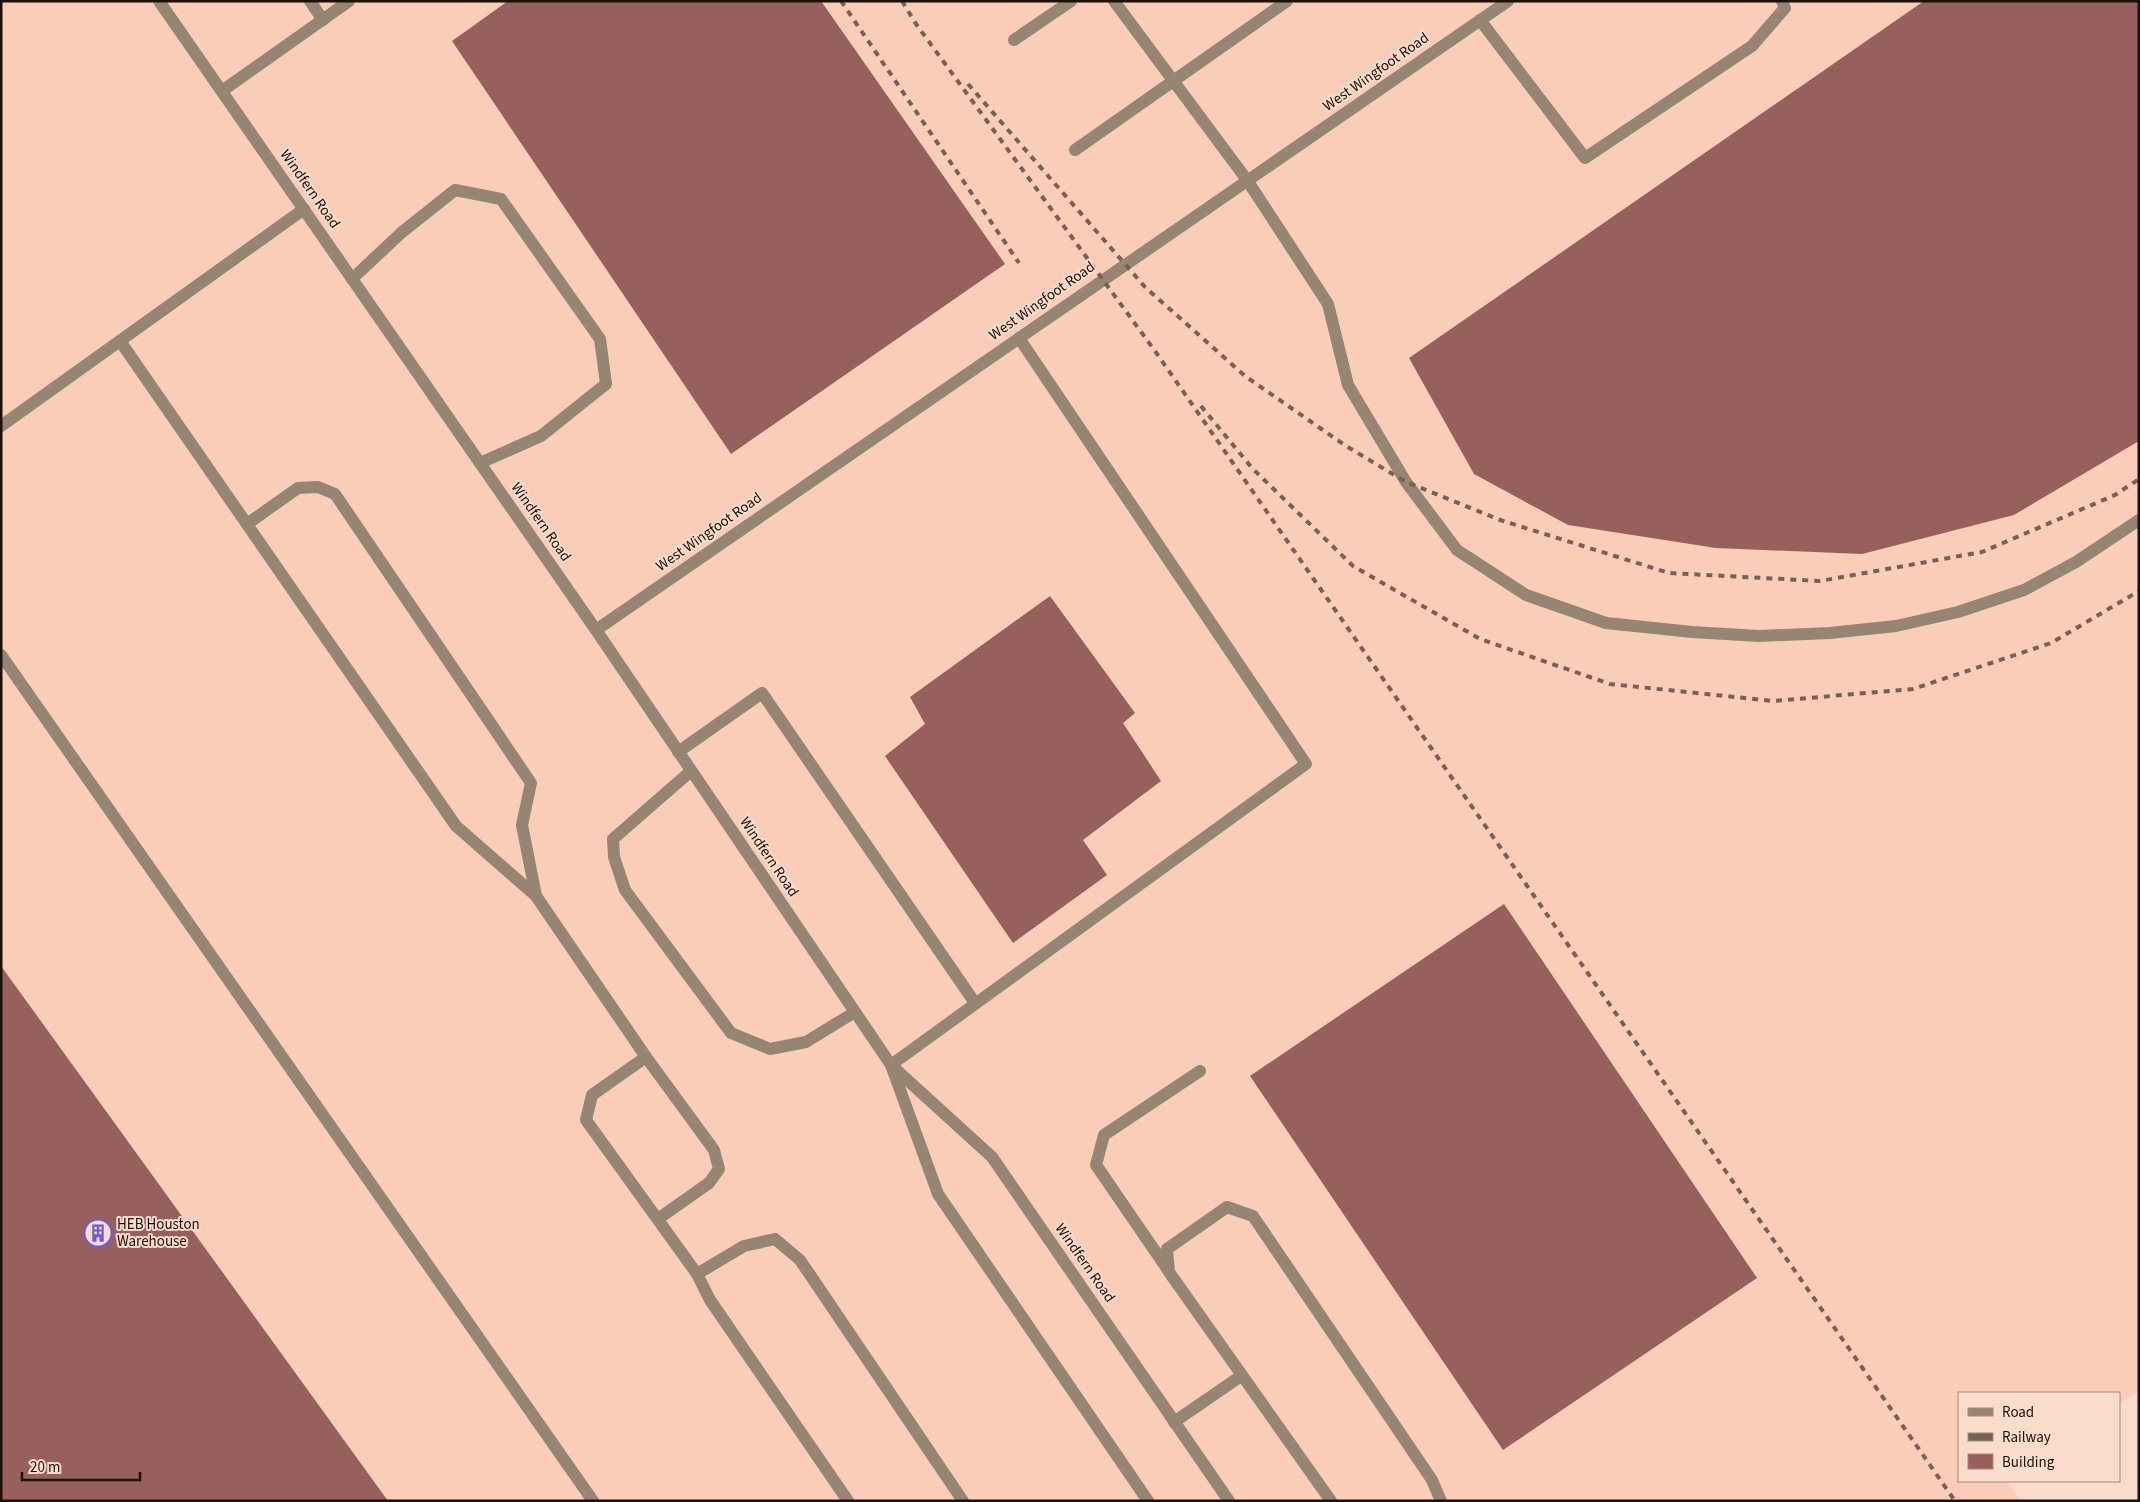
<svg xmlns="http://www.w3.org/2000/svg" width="2140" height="1502" viewBox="0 0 2140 1502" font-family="'Source Sans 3',sans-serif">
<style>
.built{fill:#facdb8}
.building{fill:#97605d}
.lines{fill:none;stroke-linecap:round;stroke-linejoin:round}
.minor{stroke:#958673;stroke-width:12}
.rail{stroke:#756257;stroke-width:4;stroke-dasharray:6 6;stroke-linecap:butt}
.labels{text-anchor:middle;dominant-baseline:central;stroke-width:4;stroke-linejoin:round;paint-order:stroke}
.street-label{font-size:15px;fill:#1c1009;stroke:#fadccd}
.poi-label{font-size:15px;fill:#1c1009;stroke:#fadccd;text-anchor:start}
</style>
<rect width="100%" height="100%" fill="#fadccd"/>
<path class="built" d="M1,1H2139V1391L2119,1404V1393H1959V1481H2007L2021,1501H1Z"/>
<g class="building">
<path d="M508,1H821L1005,264L731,454L452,41Z"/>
<path d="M1924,1H2139V441L2014,515L1862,554L1716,548L1568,525L1474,474L1409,358Z"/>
<path d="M1050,596L1135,713L1123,723L1161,781L1083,840L1107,875L1013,943L885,756L925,724L910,697Z"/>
<path d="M1504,904L1757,1278L1503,1450L1250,1076Z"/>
<path d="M1,966L388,1501H1Z"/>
</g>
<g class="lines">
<g class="minor">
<path d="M159,1L596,630L891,1065L938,1194L1148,1501"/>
<path d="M310,1L323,20"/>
<path d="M1114,1L1247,180L1328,304L1348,385L1406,482L1457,550L1526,595L1606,623L1692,632L1759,636L1830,633L1896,626L1958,612L2024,590L2076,562L2139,520"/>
<path d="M1480,20L1585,158L1752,46L1785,8L1782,1"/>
<path d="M1014,40L1071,1"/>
<path d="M222,91L349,1"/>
<path d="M1075,150L1287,1"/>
<path d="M352,279L401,233L455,190L501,199L600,339L606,384L541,436L480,463"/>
<path d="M120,341L456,826L536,896L646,1057L592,1095L586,1120L697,1274L710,1300L848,1501"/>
<path d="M1,426L304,209"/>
<path d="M247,524L298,488L318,487L335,494L531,783L522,825L536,896"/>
<path d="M596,630L1508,1"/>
<path d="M1,655L593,1501"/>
<path d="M678,752L762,693L975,1003"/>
<path d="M691,771L613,839L614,857L625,890L731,1033L770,1049L806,1042L855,1012"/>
<path d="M646,1057L714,1150L719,1169L709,1183L658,1219"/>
<path d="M891,1065L1306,764L1019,338"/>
<path d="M892,1066L992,1157L1229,1501"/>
<path d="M1168,1270L1096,1165L1104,1135L1200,1071"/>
<path d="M697,1274L744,1246L775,1239L800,1260L963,1501"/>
<path d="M1174,1422L1241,1376"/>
<path d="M1331,1501L1169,1272L1167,1249L1227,1207L1253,1216L1432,1480L1441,1501"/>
</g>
<g class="rail">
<path d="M841,1L1019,263"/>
<path d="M902,1L916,24L1155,351L1955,1501"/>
<path d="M968,84L1145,287L1245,376L1346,446L1406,482L1500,520L1669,573L1820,581L1982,552L2115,495L2139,479"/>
<path d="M1201,406L1252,468L1353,566L1480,639L1610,684L1773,701L1913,689L2051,643L2139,591"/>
</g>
</g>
<defs>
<g id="building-ring" transform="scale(1.4375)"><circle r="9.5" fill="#fadccd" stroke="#685dd7" stroke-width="1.5"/><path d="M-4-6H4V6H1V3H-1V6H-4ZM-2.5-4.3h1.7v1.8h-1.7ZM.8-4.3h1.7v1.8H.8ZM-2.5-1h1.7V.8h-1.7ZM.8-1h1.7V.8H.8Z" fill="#685dd7"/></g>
</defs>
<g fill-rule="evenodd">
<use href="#building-ring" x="98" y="1233"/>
</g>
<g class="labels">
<g class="street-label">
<text transform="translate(1376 72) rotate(-35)">West Wingfoot Road</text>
<text transform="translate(310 189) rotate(55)">Windfern Road</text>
<text transform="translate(1042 301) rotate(-35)">West Wingfoot Road</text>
<text transform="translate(541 522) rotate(55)">Windfern Road</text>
<text transform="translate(709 532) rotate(-35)">West Wingfoot Road</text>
<text transform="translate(769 857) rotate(56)">Windfern Road</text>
<text transform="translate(1085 1263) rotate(55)">Windfern Road</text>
</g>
<g class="poi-label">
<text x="117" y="1224">HEB Houston<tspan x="117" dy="17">Warehouse</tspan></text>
</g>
</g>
<rect width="2140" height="1502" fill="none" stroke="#1c1009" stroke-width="5"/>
<rect x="1958" y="1392" width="162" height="90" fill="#fadccd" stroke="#a18a7f"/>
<rect x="1968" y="1408" width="25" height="8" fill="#958673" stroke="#a18a7f"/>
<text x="2002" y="1417" font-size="15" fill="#1c1009">Road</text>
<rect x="1968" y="1433" width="25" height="8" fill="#756257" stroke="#a18a7f"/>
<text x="2002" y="1442" font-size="15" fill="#1c1009">Railway</text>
<rect x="1968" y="1454" width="25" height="15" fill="#97605d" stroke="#a18a7f"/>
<text x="2002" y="1467" font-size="15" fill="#1c1009">Building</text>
<path d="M22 1472v8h118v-8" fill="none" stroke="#1c1009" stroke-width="2.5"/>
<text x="30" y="1472" font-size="15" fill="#1c1009" stroke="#fadccd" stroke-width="4" paint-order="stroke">20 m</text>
</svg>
